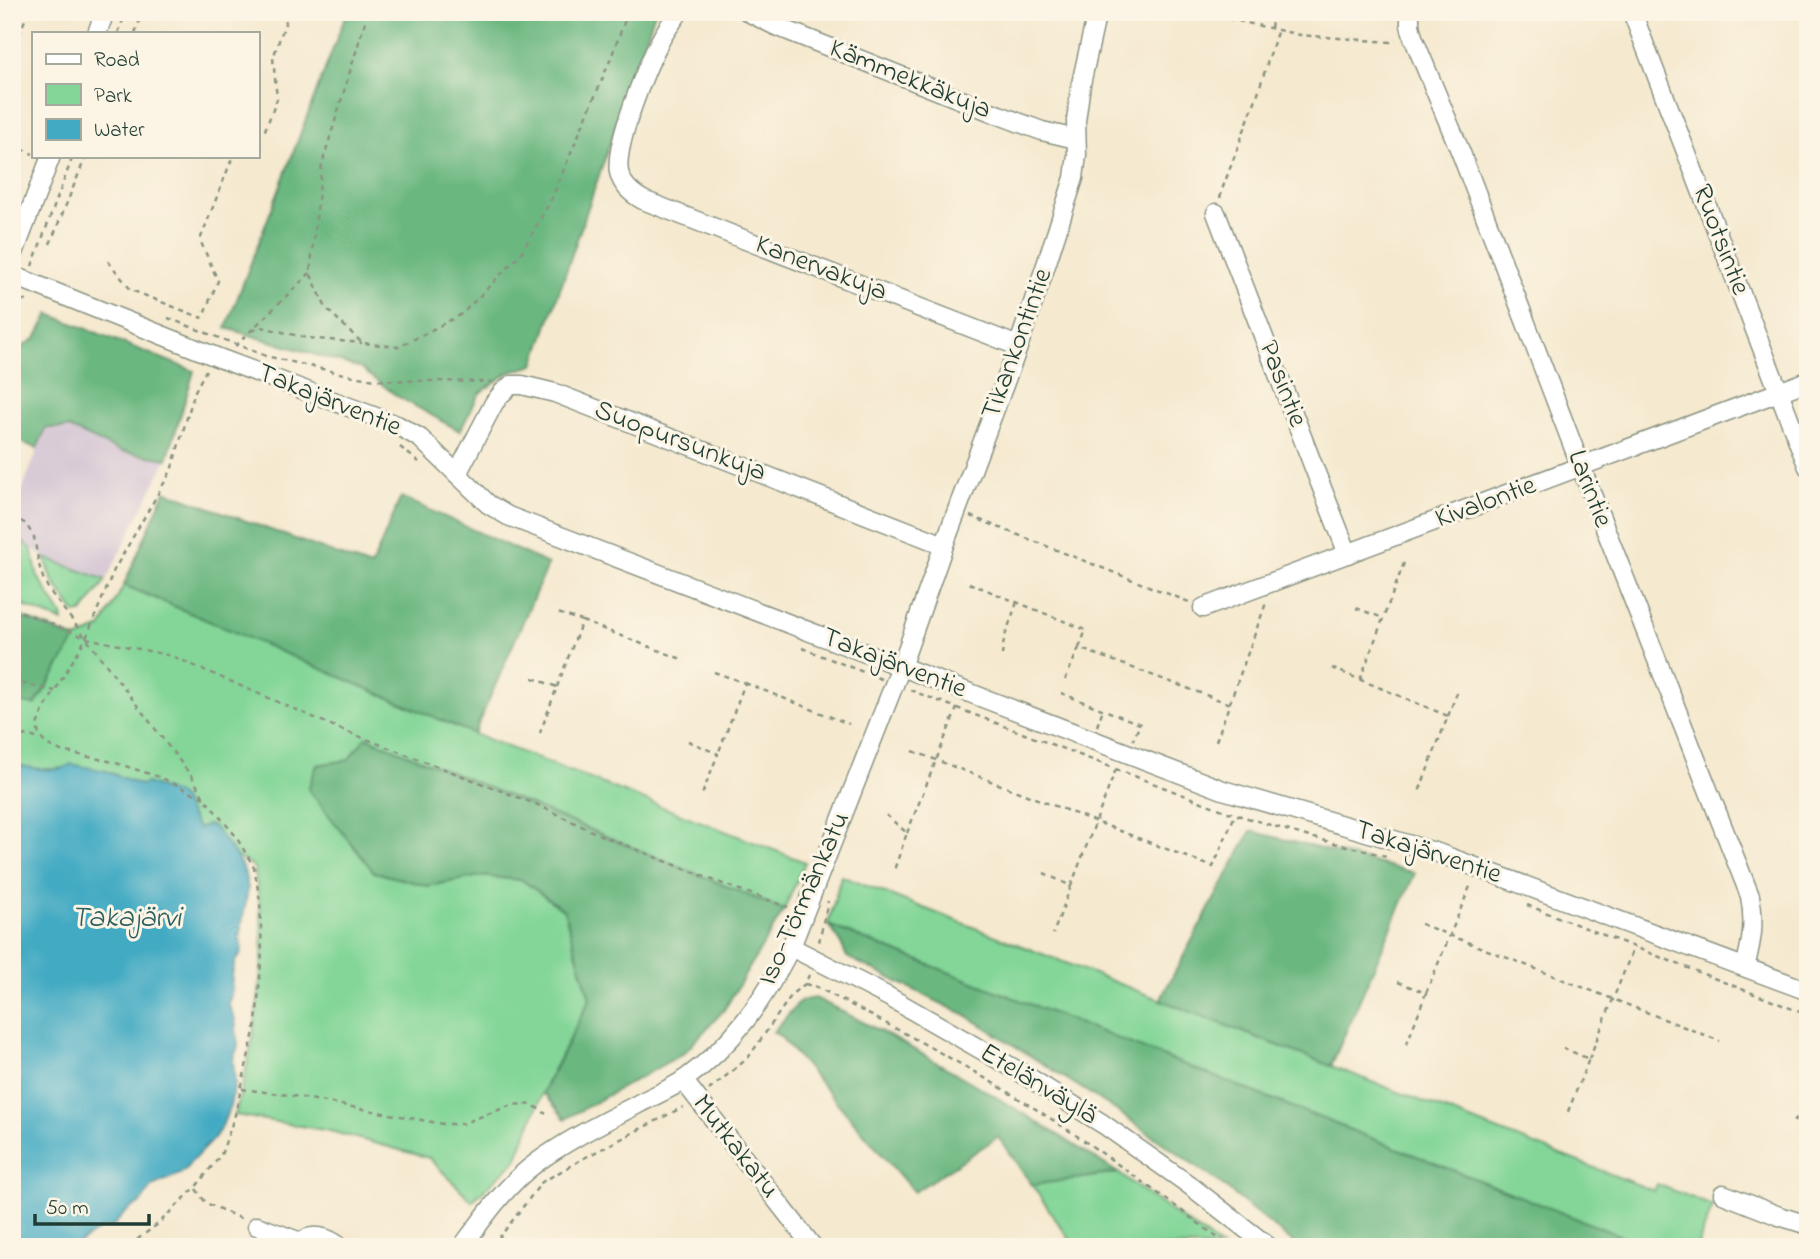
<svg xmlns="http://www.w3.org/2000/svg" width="1820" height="1259" viewBox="0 0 1820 1259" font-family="'Indie Flower',sans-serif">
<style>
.industrial{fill:#cebed2}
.green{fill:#83d698;stroke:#518a66;stroke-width:2}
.forest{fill:#6ab780;stroke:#447a5a;stroke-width:2}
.water{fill:#43aac3;stroke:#31747c;stroke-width:2}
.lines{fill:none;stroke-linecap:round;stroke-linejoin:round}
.minor-casing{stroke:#8a9382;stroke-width:21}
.path{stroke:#8a9382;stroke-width:2.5;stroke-dasharray:5 5;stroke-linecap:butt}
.minor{stroke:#fff;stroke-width:18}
.labels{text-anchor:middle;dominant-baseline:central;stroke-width:6;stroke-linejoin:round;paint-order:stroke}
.street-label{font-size:28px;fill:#1f3d34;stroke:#fcf5e5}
.water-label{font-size:30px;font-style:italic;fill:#2a5e5f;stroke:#fcf5e5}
</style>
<rect width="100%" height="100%" fill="#fcf5e5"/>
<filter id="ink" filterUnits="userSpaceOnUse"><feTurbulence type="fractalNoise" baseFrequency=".0143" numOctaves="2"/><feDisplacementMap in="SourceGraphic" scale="14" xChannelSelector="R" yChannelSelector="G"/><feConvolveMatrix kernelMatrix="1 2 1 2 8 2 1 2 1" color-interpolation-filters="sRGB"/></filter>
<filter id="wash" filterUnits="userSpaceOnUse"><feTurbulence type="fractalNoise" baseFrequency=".00686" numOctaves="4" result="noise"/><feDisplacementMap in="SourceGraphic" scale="28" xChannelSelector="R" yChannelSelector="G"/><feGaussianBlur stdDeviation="1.57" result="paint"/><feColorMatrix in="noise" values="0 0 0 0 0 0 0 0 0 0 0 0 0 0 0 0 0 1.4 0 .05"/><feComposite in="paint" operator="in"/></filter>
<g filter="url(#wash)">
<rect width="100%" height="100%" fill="#f5e9cf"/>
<path class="industrial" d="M46,428H69L120,451L167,459L106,580L45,558L12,534V516Z"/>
<g class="green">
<path d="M12,534L31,548L38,577L62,615L63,622L12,601Z"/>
<path d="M45,558L106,580L82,613H75L53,581Z"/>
<path d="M124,585L474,734L805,862L784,910L366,737L428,886L480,876L522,880L564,911L590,999L547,1082L516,1160L472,1201L429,1158L330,1131L235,1115C249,1062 260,1008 262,954C263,925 259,895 254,867L236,856L213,826L207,825L198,829L179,795L140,785L106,771L82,768L77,765C55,772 34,769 12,764V701L36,704L76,639L101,628Z"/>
<path d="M841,876L1654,1191L1657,1184L1713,1206L1697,1247H1649L828,925Z"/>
<path d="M1118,1173L1221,1247H1075L1032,1185Z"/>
</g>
<g class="forest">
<path d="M347,12H655L534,365L508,373L479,394L460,431L397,396L360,368L226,328Z"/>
<path d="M49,314L194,371L167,459L120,451L69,428H46L37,448L12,439V353L36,338Z"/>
<path d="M165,491L371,567L401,497L548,564L474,734L124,585Z"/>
<path d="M12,613L76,639L35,705L12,701Z"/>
<path d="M366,737L784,910L724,1010L684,1053L565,1119L543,1092L590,999L564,910L522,880L480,876L428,886L374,872L308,789L317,765L348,760Z"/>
<path d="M1251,831L1415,873L1331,1066L1160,1000Z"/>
<path d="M828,925L1649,1247H1298L1220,1183L1111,1107L969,1017L847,957L840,941Z"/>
<path d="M815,998C920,1049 1020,1110 1118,1173L1032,1185L998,1137L914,1192L780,1036L773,1032L800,1001Z"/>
</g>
<path class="water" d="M12,764C28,767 57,775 71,764L106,771L140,785L147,783L179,795L198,828L207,825L213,826L236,856L244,870L248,889L240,935L242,951L235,962L232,976L231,995L228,1004L235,1019L238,1046L233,1060L235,1083L230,1106L222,1126L214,1138L190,1163L186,1169L180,1174L152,1186L140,1204C127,1208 121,1218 112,1227L102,1228L73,1247H12Z"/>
</g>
<g filter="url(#ink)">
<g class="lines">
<g class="minor-casing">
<g id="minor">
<path d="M679,12C673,21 666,30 661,39C647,65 614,145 619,172C622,186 632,194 643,200L1018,346"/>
<path d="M748,12L776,26L999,115L1042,131L1076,139"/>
<path d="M1410,12V25L1413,37L1461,153L1581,467L1750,896C1755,923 1752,941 1745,967"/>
<path d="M1632,12L1808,467"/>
<path d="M97,33L105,12"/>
<path d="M1216,213L1316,473L1348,554"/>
<path d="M12,258L51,156"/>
<path d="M12,275L219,358L397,425L420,438L488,504L508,516L1223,790L1438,853L1808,991"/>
<path d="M457,474L494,403L503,392L511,385H522L555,393L944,545"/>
<path d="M1203,608L1808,381"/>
<path d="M791,947L889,997L1020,1072L1103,1124L1188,1184L1269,1247"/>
<path d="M683,1080L813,1247"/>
<path d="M1723,1194L1779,1216L1808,1225"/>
<path d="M257,1226L301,1242L303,1247"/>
<path d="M301,1242C313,1232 329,1238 340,1247"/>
<path d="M462,1247C484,1217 506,1185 536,1163C567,1140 604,1122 638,1104C653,1096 671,1089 685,1079C733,1045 764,999 791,947L901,667L944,545L1017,350L1047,262L1074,178L1077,155L1076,121L1081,84L1097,12"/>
</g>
</g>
<g class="path">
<path d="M368,12L322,164L310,273L326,308L362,343L399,347L462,314L520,255L551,200L609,63L628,12"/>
<path d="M1199,12L1300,35L1390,42L1396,40"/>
<path d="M1271,28L1273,12"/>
<path d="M118,33L126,12"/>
<path d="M135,33L143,12"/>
<path d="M12,53L28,12"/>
<path d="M257,137L265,130L277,99L273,58L289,12"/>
<path d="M12,145L33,154"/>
<path d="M1220,198L1223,187L1257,96L1278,29"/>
<path d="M50,244L86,156"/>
<path d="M108,261L131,290L202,318L218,281L200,240L233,156"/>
<path d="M32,266L73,156"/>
<path d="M12,298L29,301"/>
<path d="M12,318L19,302"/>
<path d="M168,318L266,356L348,375L375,380L491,382"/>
<path d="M252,331L262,327L307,338L362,343"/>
<path d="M235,346L310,273"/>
<path d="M400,447L419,462"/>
<path d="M12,516L26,524L34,537L39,565L43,578L49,590L192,777L204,798L235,835L254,867L260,901L262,952L256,1023L235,1115L221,1155L195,1188L158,1224L127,1247"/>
<path d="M970,516L1189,602"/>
<path d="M969,583L1086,630L1079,648"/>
<path d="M12,608L86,638L172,656L340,729L538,805L600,835L723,884L788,907"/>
<path d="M1356,608L1383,618"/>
<path d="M582,621L684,660"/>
<path d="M802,648L881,679"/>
<path d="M1002,655L1004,639L1017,602"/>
<path d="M1332,668L1448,716L1419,792"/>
<path d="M714,672L745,683L718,754"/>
<path d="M533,678L557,687L540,733"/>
<path d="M1065,680L1079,648L1230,704"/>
<path d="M1360,680L1404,563"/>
<path d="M12,681L55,691"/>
<path d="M745,683L849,724"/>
<path d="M557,687L582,621L558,613"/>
<path d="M910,690L1228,812L1306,836L1386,856"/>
<path d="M1061,693L1140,724L1133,740"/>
<path d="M1448,716L1459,688"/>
<path d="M1097,726L1103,709"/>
<path d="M12,738L27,735L39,739"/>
<path d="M688,741L718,754L701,797"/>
<path d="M1216,741L1266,603"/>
<path d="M913,751L1213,867L1235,815"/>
<path d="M204,798L159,777L113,762L61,751L46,744L39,736L37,725L43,711L86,638L114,570L171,471L195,391L206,370"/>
<path d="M886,815L907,833L894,870"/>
<path d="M907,833L957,708"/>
<path d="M1044,873L1071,886L1053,934"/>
<path d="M1071,886L1116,769"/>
<path d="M1527,905L1808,1015"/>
<path d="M1421,924L1720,1041"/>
<path d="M819,942L828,901"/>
<path d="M1398,982L1426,993L1406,1046"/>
<path d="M805,984L817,987C881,1021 946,1054 1008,1092C1085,1138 1158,1193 1230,1247"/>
<path d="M1426,993L1471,884"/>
<path d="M1563,1048L1589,1059L1567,1114"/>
<path d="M1589,1059L1634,947"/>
<path d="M242,1089L288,1095L443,1124H461L512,1105L523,1104L533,1105L546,1114"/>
<path d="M709,1090L748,1058L793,993L805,984L809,975"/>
<path d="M1794,1122L1808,1096"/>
<path d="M196,1189L206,1203L242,1219"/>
<path d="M492,1247L542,1182L586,1157L683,1107"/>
</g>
<use href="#minor" class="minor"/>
</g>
</g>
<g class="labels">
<g class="street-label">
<text transform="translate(910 80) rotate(22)">Kämmekkäkuja</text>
<text transform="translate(1720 240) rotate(69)">Ruotsintie</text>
<text transform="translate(821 269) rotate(21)">Kanervakuja</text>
<text transform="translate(1018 344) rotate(-70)">Tikankontintie</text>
<text transform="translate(1282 384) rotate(69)">Pasintie</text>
<text transform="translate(329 401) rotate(22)">Takajärventie</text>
<text transform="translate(680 442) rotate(21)">Suopursunkuja</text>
<text transform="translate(1589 489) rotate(69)">Larintie</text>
<text transform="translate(1486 503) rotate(-20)">Kivalontie</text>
<text transform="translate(894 664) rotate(21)">Takajärventie</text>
<text transform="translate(1428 853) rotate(18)">Takajärventie</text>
<text transform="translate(805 899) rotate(-66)">Iso-Törmänkatu</text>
<text transform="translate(1038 1085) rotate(31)">Etelänväylä</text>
<text transform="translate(735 1147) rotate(52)">Mutkakatu</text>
</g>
<g class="water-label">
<text x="126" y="919">Takajärvi</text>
</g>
</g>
<rect width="1820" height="1259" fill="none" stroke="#fcf5e5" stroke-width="42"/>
<rect x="32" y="32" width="228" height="126" fill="#fcf5e5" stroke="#a4ab9e" stroke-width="2"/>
<rect x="46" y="54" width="35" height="10" fill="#ffffff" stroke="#a4ab9e" stroke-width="2"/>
<text x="94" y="66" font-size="21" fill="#1f3d34">Road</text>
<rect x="46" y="84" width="35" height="21" fill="#83d698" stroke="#a4ab9e" stroke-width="2"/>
<text x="94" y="102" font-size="21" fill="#1f3d34">Park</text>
<rect x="46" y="119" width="35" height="21" fill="#43aac3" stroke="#a4ab9e" stroke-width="2"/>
<text x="94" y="136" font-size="21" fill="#1f3d34">Water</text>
<path d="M35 1214v10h114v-10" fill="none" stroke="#1f3d34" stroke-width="3.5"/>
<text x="46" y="1214" font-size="21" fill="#1f3d34" stroke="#fcf5e5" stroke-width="5" paint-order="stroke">50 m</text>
</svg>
